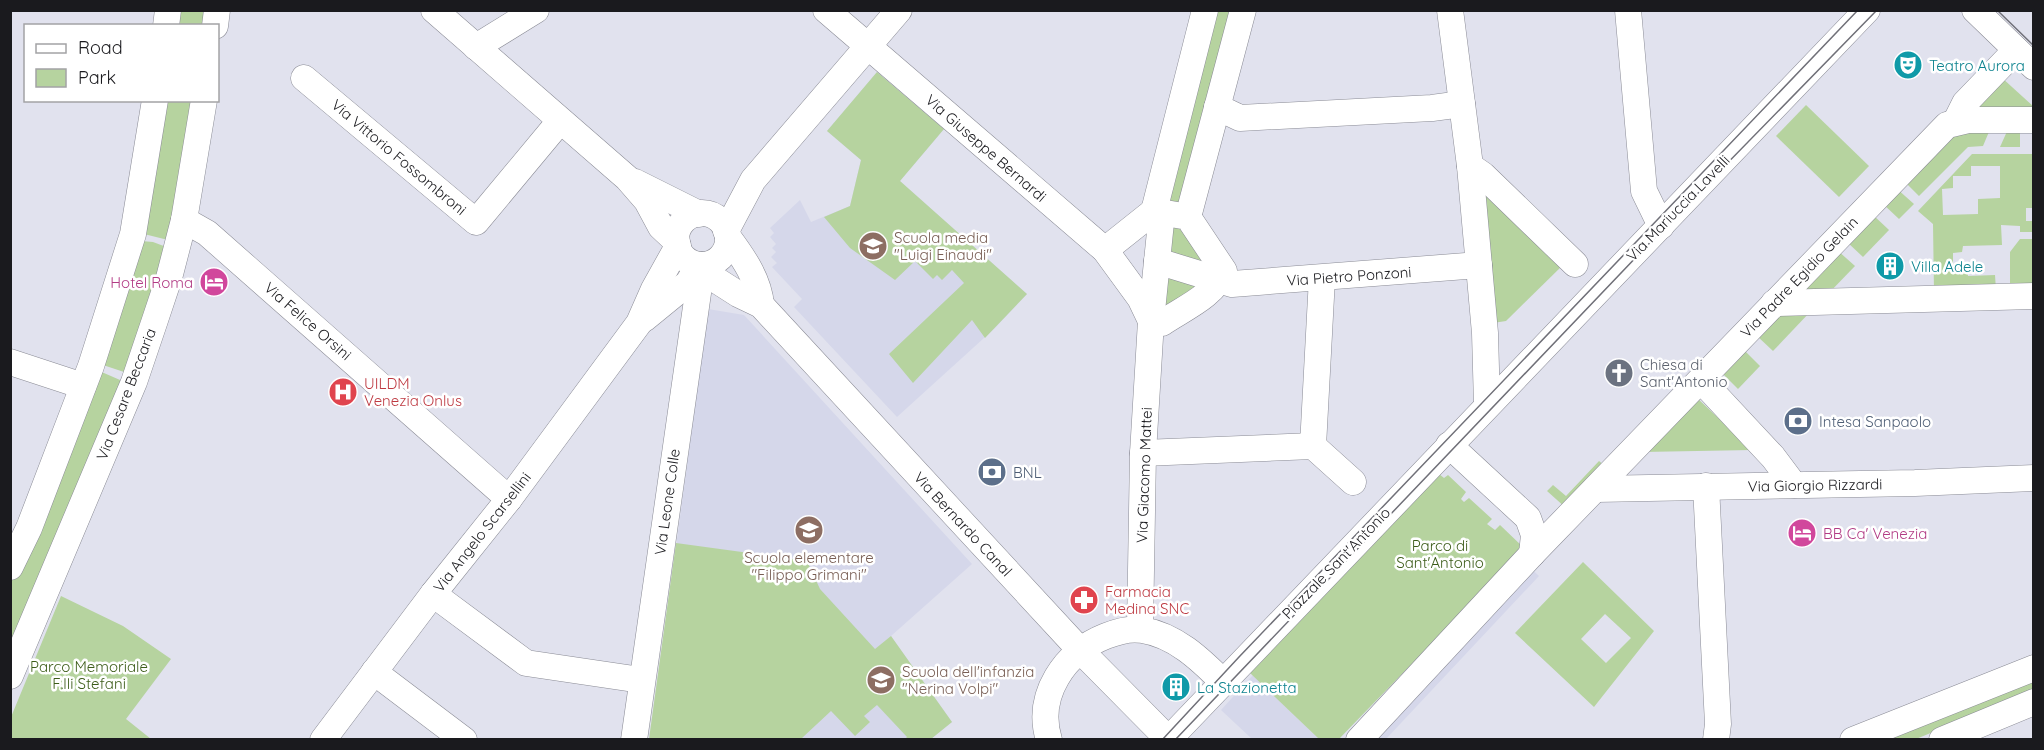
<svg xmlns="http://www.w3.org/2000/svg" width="2044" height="750" viewBox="0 0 2044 750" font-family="Quicksand,sans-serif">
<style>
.built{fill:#d5d7ea}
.green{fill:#b6d39f;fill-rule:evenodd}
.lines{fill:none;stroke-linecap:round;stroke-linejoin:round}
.minor-casing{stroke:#8a8b95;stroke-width:27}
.minor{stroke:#fff;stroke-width:26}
.tram{stroke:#707078;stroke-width:1.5}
.labels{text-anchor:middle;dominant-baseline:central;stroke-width:5;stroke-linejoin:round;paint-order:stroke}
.culture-label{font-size:15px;fill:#0d838f;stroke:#fff;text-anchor:start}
.street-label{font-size:15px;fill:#1a1a1e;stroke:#fff}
.education-label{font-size:15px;fill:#785e54;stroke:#fff;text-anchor:start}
.hotel-label{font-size:15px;fill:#b23c85;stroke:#fff;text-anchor:end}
.worship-label{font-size:15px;fill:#5b616d;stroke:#fff;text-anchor:start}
.health-label{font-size:15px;fill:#be3a42;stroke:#fff;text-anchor:start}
.service-label{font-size:15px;fill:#4e5e75;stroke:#fff;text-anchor:start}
.park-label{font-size:15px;fill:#3c5c19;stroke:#fff}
</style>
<rect width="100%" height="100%" fill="#e1e2ee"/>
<g class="built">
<path d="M877,72L944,129L900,181L1027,294L995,328L897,417L794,307L802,299L772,267L777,263L771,257L776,252L772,248L776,244L770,237L774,233L770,228L800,200L811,222L850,206L861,160L827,131Z"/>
<path d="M708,309L744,315L972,564L891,636L952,722L931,739L650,740Z"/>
<path d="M1520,558L1539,576L1386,739L1344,740Z"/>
<path d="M1253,675L1319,739H1252L1221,710Z"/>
</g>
<g class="green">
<path d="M179,11H208L205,25L177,26Z"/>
<path d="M1216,11H1233L1184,207L1168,204Z"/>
<path d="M877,72L944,129L900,181L1027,294L985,338L972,320L913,383L889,354L964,283L952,270L942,280L937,275L933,279L915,261L895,280L850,248L824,217L850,206L861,160L827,131Z"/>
<path d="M2001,77L2034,107L2033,110L1971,109Z"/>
<path d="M166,101H195L172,241L140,233Z"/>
<path d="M1806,105L1869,166L1839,197L1776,136Z"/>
<path d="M1991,127L1983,146L1968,147L1919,196L1904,181L1955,129Z"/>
<path d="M2009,127H2020V147H2000Z"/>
<path d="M1972,154H2033V208H2026V221H2033V289L2010,290V252L2020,239H2032V232H2020V226L2001,225L2002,245L1963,246L1962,252L1953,253V264H1967L1968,276L1995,275L1996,290L1934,292L1933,224L1918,211ZM1971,166H2000V198L1978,199V214L1943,215L1942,189L1953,188V176H1971Z"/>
<path d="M1479,186L1563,265L1506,321L1493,323Z"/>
<path d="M1896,188L1914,204L1899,219L1882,203Z"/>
<path d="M1872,214L1889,230L1863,257L1846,241Z"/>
<path d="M1166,222L1187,227L1214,268L1164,253Z"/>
<path d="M141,241L153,242L169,248L130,374L100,364Z"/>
<path d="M1837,250L1855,266L1826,296L1798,291Z"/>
<path d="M1163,270L1208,285L1159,315Z"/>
<path d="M1811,311L1773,351L1756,335L1778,312Z"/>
<path d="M1743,349L1760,366L1738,389L1721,372Z"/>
<path d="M97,370L127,383L11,651V583Z"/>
<path d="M1695,396L1752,450L1642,452Z"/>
<path d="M1599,461L1605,466L1566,508L1547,491L1553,485L1566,496Z"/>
<path d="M1439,474L1444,478L1448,475L1466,492L1461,499L1464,502L1469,498L1492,519L1487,524L1495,530L1500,525L1524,548L1339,739H1319L1250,673Z"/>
<path d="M676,543L807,561L820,589L875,649L891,636L952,722L931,739H905L907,737L877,705L864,716L870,722L855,736L831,711L802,738L803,739H649Z"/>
<path d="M1583,562L1654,631L1594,707L1515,633ZM1605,614L1631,638L1606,663L1581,639Z"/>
<path d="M61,596L123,626L171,659L126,719L151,739H11V717Z"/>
<path d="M2033,675V691L1916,739L1877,740Z"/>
</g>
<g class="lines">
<g class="minor-casing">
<g id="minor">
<path d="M434,10L627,178L647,201L661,227L677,242"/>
<path d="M826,10L1105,250"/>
<path d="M1450,10L1470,166L1485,333L1487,405"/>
<path d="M1628,10L1644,191L1661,226"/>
<path d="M1975,10L2034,67"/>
<path d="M166,26L168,10"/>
<path d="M215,26L217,10"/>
<path d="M476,47L536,10"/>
<path d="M304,78L476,222L560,121"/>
<path d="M1217,107L1240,118L1432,108L1462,104"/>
<path d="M1956,121L1965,103L2016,50"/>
<path d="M1470,166L1483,175L1575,264"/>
<path d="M635,182L699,214"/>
<path d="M1154,211L1188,217L1224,271C1214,296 1184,308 1162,323L1151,321L1140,298L1105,250Z"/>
<path d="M1154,211L1205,10"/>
<circle cx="702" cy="239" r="26"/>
<path d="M1188,217L1243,10"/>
<path d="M184,220L207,233L509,499"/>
<path d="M726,231L753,180L899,10"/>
<path d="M728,237C743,257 759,280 761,305"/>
<path d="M1157,261L1232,284L1479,265"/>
<path d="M705,265L713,278L738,294L761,305L1080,650L1169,740"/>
<path d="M1774,303L2034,296"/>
<path d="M644,319L688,283L699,265"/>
<path d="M10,362L83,386"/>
<path d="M1701,380L1773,457L1794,485"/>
<path d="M1449,445L1528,518L1534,535L1532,554"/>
<path d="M1313,446L1322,278"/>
<path d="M1143,453L1313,446L1353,482"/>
<path d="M1706,486L1718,724L1716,740"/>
<path d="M1596,489L1915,483L2034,478"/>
<path d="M10,567L29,528L91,366L133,234L155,100"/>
<path d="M433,594L526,663L641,680"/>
<path d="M1140,629L1143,453L1151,321L1162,212"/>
<path d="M374,672L464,740"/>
<path d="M10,676L134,382L155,320L169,278L184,220L204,100"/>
<path d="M323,740L433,594L509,499L639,323L654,289L678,246"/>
<path d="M634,740L702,265"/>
<path d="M1049,740C1035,695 1065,652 1106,636C1116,632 1131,628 1142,630C1175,635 1200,659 1223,682"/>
<path d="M1168,740L1867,10"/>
<path d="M1359,740L1532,554L1947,125L1968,120H2034"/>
<path d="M1853,740L2034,668"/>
<path d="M1942,740L2034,702"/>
</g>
</g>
<use href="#minor" class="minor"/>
<g class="tram">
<path d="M1997,10L2034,46"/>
<path d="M1162,740L1239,657L1858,10"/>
<path d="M1175,740L1663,229L1877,10"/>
</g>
</g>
<defs>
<g id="theatre-disc" transform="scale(1.5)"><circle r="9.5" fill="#0f9aa8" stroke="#fff"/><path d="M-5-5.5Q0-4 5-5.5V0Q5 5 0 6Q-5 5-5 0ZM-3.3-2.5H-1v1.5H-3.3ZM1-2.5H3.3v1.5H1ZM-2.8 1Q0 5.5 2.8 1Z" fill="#fff"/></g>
<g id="school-disc" transform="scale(1.5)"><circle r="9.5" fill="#8d6e63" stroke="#fff"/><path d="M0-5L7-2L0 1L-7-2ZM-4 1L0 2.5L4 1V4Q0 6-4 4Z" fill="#fff"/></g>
<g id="building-disc" transform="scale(1.5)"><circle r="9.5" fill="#0f9aa8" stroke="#fff"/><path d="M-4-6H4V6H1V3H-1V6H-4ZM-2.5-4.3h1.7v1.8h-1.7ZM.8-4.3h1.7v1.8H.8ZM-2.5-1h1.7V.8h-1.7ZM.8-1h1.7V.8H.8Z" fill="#fff"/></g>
<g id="hotel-disc" transform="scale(1.5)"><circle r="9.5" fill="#d1479c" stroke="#fff"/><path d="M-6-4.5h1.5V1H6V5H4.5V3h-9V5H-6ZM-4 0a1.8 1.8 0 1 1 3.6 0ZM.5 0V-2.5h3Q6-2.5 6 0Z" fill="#fff"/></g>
<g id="church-disc" transform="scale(1.5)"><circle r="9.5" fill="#6b7280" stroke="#fff"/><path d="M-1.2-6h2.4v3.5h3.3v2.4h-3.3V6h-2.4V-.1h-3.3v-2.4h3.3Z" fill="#fff"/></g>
<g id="hospital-disc" transform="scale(1.5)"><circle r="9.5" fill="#e0444e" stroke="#fff"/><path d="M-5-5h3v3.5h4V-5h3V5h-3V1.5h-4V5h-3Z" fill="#fff"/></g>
<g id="bank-disc" transform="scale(1.5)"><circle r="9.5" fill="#5c6f8a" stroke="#fff"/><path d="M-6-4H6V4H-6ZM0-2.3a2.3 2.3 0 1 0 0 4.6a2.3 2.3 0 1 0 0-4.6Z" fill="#fff"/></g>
<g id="pharmacy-disc" transform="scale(1.5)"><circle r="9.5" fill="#e0444e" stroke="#fff"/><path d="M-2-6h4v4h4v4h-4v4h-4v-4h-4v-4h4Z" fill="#fff"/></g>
</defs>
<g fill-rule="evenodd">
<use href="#theatre-disc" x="1908" y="65"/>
<use href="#school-disc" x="873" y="246"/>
<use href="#building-disc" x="1890" y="266"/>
<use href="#hotel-disc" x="214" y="282"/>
<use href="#church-disc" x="1619" y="373"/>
<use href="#hospital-disc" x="343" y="392"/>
<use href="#bank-disc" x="1798" y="421"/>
<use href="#bank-disc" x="992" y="472"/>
<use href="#school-disc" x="809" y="530"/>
<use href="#hotel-disc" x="1802" y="533"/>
<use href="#pharmacy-disc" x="1084" y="600"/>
<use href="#school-disc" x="881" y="680"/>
<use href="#building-disc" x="1176" y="687"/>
</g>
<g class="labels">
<g class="culture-label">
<text x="1929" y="65">Teatro Aurora</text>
<text x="1911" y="266">Villa Adele</text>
<text x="1197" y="687">La Stazionetta</text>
</g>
<g class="street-label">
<text transform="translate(986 148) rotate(41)">Via Giuseppe Bernardi</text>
<text transform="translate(399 157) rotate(40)">Via Vittorio Fossombroni</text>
<text transform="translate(1678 208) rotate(-46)">Via Mariuccia Lavelli</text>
<text transform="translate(1349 276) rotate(-4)">Via Pietro Ponzoni</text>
<text transform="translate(1799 277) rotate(-46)">Via Padre Egidio Gelain</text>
<text transform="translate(308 321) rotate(41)">Via Felice Orsini</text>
<text transform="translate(126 394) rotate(-69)">Via Cesare Beccaria</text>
<text transform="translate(1144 475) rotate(-88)">Via Giacomo Mattei</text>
<text transform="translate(1815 485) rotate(-1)">Via Giorgio Rizzardi</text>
<text transform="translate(667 502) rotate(-82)">Via Leone Colle</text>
<text transform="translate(963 524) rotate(47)">Via Bernardo Canal</text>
<text transform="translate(482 532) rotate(-52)">Via Angelo Scarsellini</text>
<text transform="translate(1336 563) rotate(-46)">Piazzale Sant'Antonio</text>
</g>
<g class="education-label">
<text x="894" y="237">Scuola media<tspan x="894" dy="17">"Luigi Einaudi"</tspan></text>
<text x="809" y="557" text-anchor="middle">Scuola elementare<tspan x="809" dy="17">"Filippo Grimani"</tspan></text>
<text x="902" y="671">Scuola dell'infanzia<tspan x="902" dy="17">"Nerina Volpi"</tspan></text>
</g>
<g class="hotel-label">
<text x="193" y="282">Hotel Roma</text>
<text x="1823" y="533" text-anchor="start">BB Ca' Venezia</text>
</g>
<g class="worship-label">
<text x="1640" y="364">Chiesa di<tspan x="1640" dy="17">Sant'Antonio</tspan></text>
</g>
<g class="health-label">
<text x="364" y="383">UILDM<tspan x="364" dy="17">Venezia Onlus</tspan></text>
<text x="1105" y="591">Farmacia<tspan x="1105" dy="17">Medina SNC</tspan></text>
</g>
<g class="service-label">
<text x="1819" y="421">Intesa Sanpaolo</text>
<text x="1013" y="472">BNL</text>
</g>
<g class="park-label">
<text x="1440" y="545">Parco di<tspan x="1440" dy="17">Sant'Antonio</tspan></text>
<text x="89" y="666">Parco Memoriale<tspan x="89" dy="17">F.lli Stefani</tspan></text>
</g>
</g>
<rect width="2044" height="750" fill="none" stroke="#1a1a1e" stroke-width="24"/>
<rect x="24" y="24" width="195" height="78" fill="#ffffff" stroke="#a3a3a5" stroke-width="1.5"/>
<rect x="36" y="44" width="30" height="9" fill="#ffffff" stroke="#a3a3a5" stroke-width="1.5"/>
<text x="78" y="54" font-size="18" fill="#1a1a1e">Road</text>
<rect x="36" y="69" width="30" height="18" fill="#b6d39f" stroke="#a3a3a5" stroke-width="1.5"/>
<text x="78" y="84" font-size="18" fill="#1a1a1e">Park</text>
</svg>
